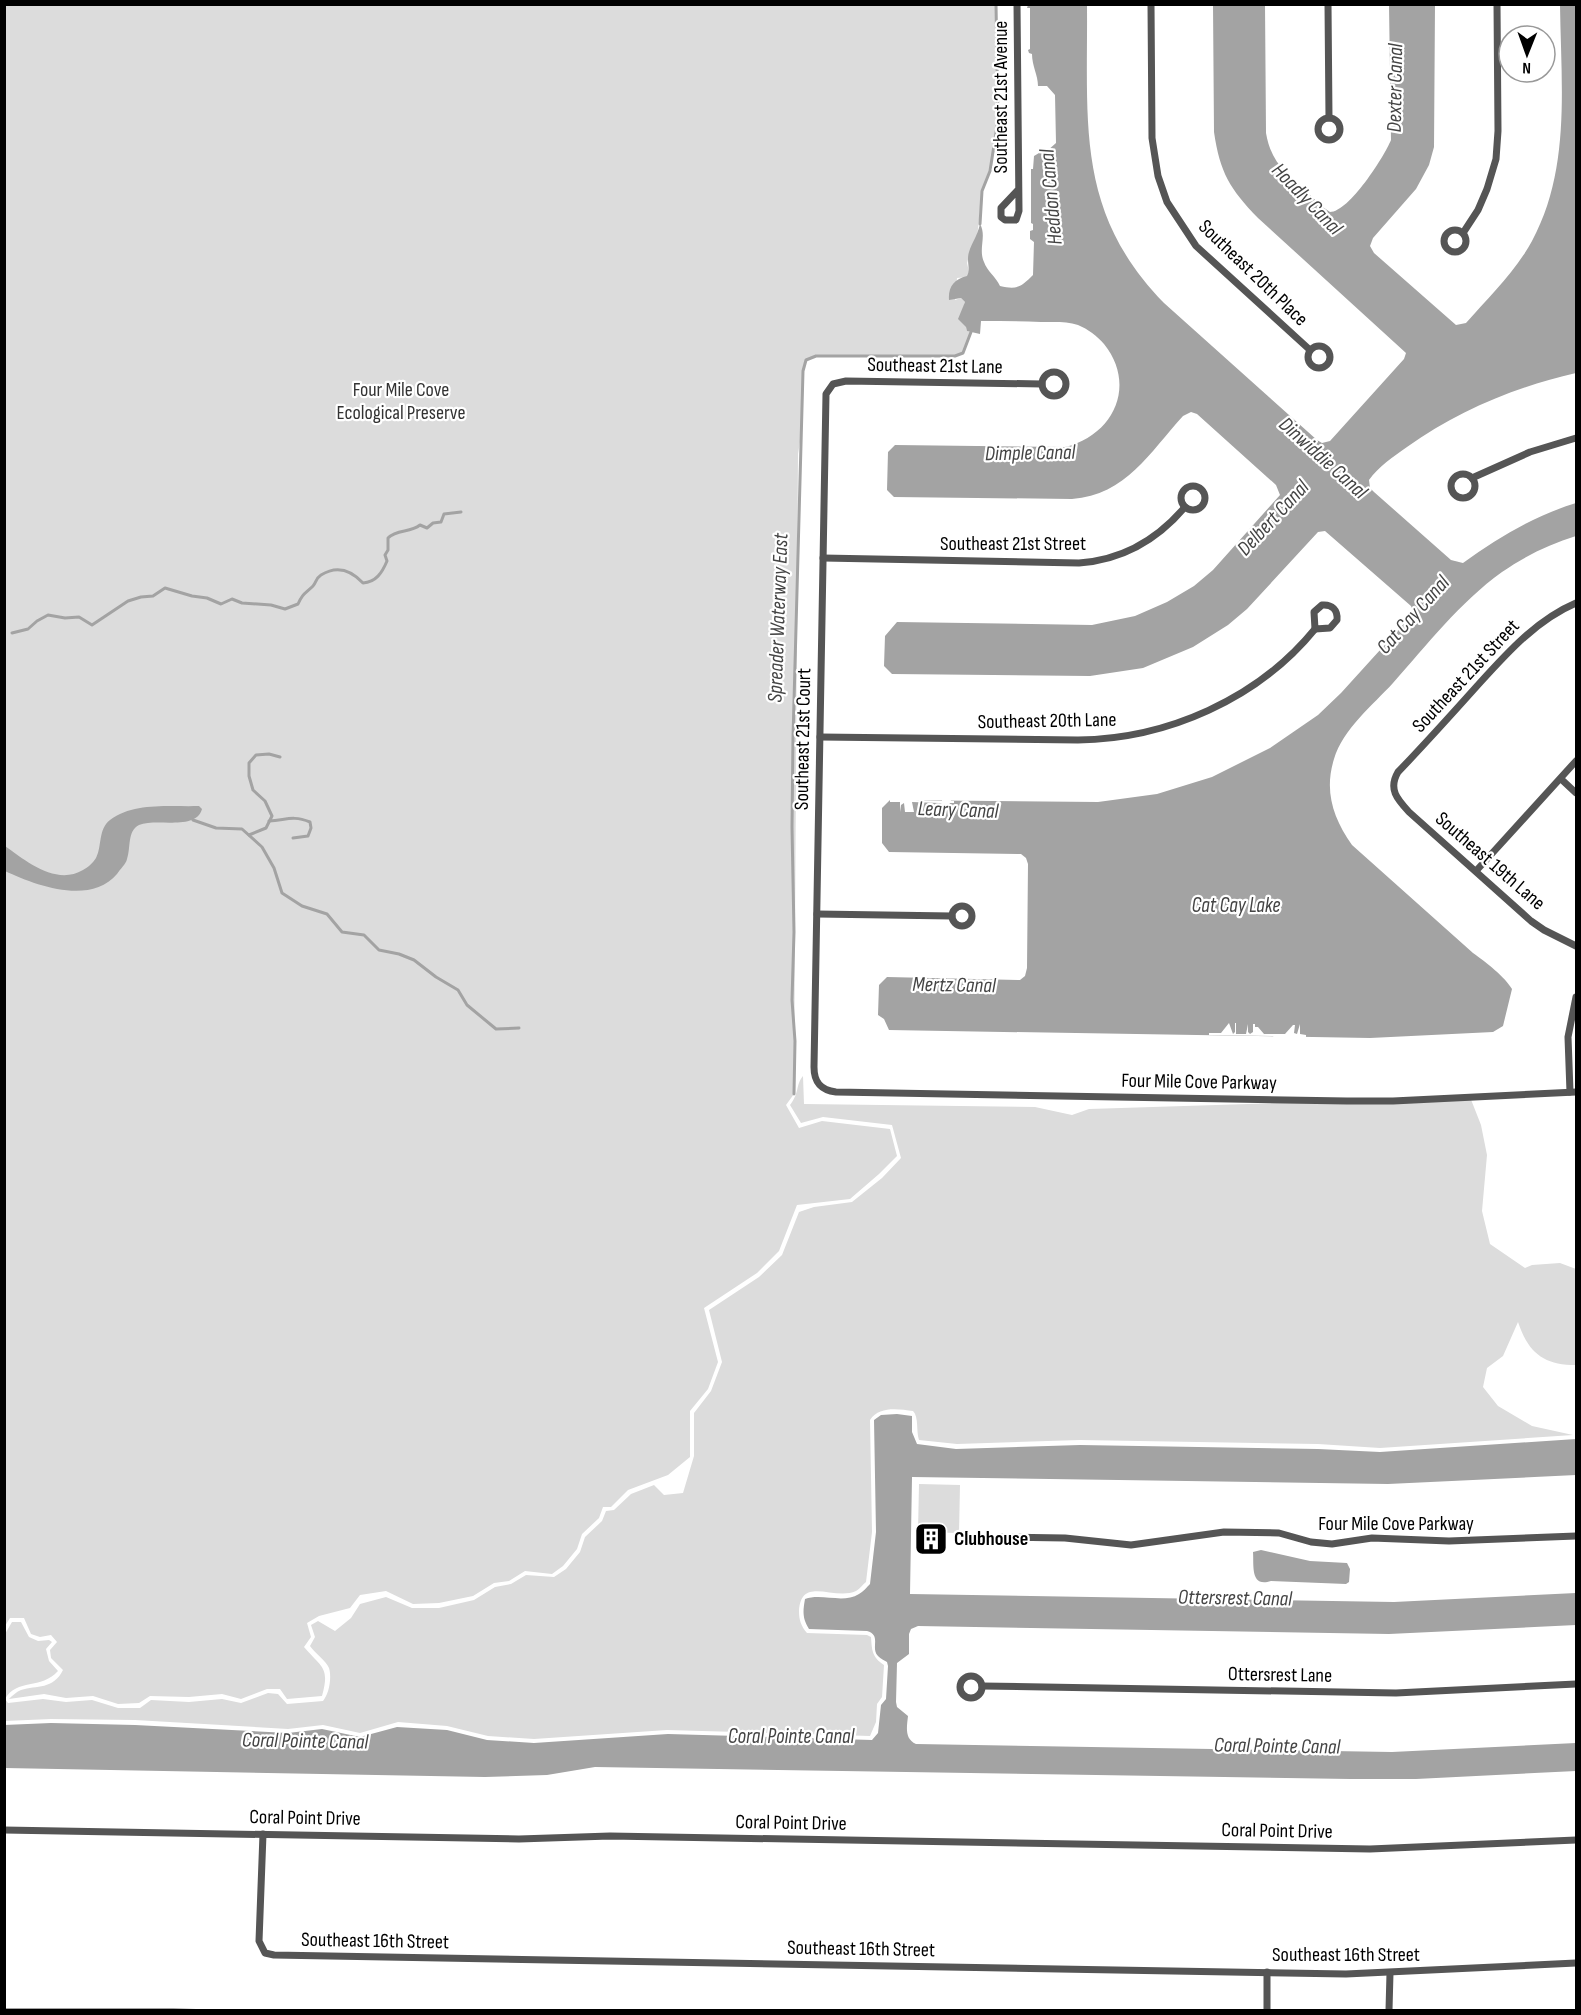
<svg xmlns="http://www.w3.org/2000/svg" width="1581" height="2015" viewBox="0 0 1581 2015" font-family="'Sofia Sans Condensed',sans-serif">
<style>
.green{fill:#dcdcdc}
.water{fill:#a3a3a3}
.pier{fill:#fff}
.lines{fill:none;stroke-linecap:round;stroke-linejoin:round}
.stream{stroke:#a3a3a3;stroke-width:3}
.street{stroke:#555;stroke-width:7}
.labels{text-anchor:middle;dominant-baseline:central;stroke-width:4.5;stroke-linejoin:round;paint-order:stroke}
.street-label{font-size:20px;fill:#000;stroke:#fff}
.park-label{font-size:20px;fill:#333;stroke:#fff}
.poi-label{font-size:20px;font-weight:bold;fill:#000;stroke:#fff;text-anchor:start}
.water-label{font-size:21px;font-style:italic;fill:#444;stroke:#fff}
</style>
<rect width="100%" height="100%" fill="#fff"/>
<g class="green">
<path d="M5,5H996L998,119L995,145L990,171L982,191L977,238L972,245L967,263L969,272L967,277L957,278L955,300L961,298L965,302L963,309L967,331L971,332L963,353L955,356H816L806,361L803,371L802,429L798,454L794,1094L786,1105L799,1128L822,1121L890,1129L897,1156L879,1174L850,1199L797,1205L779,1251L757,1273L704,1308L718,1362L708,1389L690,1411V1457L668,1475L628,1490L611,1507H603L599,1518L582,1534L577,1549L563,1566L552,1574L525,1571L509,1581L494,1583L473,1596L439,1603L413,1604L386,1591L360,1595L350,1608L319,1616L307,1623L311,1637L304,1647C322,1668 330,1667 322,1696L287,1699L280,1689H267L241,1699L222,1694L189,1697L150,1696L139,1703L118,1704L93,1696L66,1698L44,1694L9,1699C12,1696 16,1692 21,1690C37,1685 53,1690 63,1670L51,1658L50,1650L57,1642L51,1635L40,1637L31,1634L24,1618H10L5,1626Z"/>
<path d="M803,1076L804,1104L1035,1107L1072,1115L1089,1109L1470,1097L1481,1125L1487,1155L1482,1211L1490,1244L1525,1268L1532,1265L1560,1263L1576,1269V1365C1543,1365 1528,1352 1518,1322L1503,1356L1487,1368L1483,1387L1498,1406L1532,1426L1573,1435L1380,1448L1318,1444L1080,1440L957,1444L919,1440C916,1431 919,1417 913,1411C898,1409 879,1406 870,1420L872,1532L866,1582C863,1584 860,1589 856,1591C834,1601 801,1575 799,1611C799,1620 801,1626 807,1633L867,1635L871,1637C872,1651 872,1657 884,1665L882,1697L877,1704L876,1722L870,1736L667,1730L534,1739L488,1736L447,1726L398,1722L360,1733L323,1725L288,1729L135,1720L51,1719L5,1721V1634L12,1622H21L29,1637L38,1641L49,1640L52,1642L46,1649L49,1661L58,1671C41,1690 17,1678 5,1699L8,1703L43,1699L66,1702L92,1700L118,1708H140L151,1700L189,1702L222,1699L241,1703L268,1693L278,1694L287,1704L323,1701C329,1694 332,1678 329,1668C326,1661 315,1653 310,1646L315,1637L311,1625L318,1621L335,1631L351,1618L360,1604L386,1597L412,1608H439L474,1600L495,1587L511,1584L526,1575L554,1577L566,1569L580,1552L585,1537L602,1521L606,1511L614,1510L631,1494L654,1485L664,1495L683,1493L694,1456V1413L711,1391L722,1362L709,1310L759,1277L782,1255L799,1212L814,1207L852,1202L882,1178L901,1158L892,1125L823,1117L801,1123L790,1105C800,1092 795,1086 803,1076Z"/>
<path d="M919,1484L960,1485L959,1533L918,1532Z"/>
</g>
<g class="water">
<path d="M1028,5H1087C1088,122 1075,212 1164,303L1317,440L1322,443L1330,441L1404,359L1406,353L1258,218C1230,189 1220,173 1214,132L1213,5H1265L1266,133C1271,163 1287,174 1308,193C1315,200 1322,207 1330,212C1349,212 1384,157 1391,140L1389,5H1435L1434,147L1429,165L1416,189L1373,238L1370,246L1374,253L1456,325L1466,323C1489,297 1515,272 1532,241C1571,169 1561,85 1560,5H1576V373C1515,387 1458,411 1407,447C1394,456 1378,467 1369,480L1370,488L1374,492L1451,560L1463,563C1499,537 1534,516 1576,503V536C1550,544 1525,556 1502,572C1460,602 1427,645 1393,683C1373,705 1343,729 1334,759C1324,791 1333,818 1352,845L1473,953C1486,962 1505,977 1512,989L1503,1026L1493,1032L1370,1038L889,1030L884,1019L878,1015L879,985L887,977L1020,980L1025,976L1027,968L1028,864L1026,858L1021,854L889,852L882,843V808L890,800L1098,802L1157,794L1212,777L1270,748L1318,715L1341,693L1410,617L1413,611L1411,606L1325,531L1318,532L1247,609L1228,625L1193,647L1143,668L1090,676L892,674L884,666L885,636L897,622L1092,625L1135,616L1167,602L1194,586L1213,570L1280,495L1276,485L1197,414L1191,412L1183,416C1150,452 1126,495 1072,499L894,497L887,490L888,452L895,445L1065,447C1114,435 1137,385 1104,344C1097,336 1088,329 1078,325C1067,321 1053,322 1041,322C1021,321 1001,321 981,321L980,334L967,331L966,327L958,319L965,302L961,298L949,300C948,287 954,279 967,276C971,269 966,261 969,252C972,242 977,237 980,224C987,236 978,249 984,262C987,271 996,277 1000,286C1017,290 1021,287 1033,275L1034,242L1030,239V231L1033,230V224L1031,223V169H1033L1034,156L1039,153V151H1047L1056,143L1055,95L1047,86H1038C1038,75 1032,66 1032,54L1029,53L1028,50L1030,49V8H1027Z"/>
<path d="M199,806L202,809C196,831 156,818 139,825C127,831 131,848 127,859C126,864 120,869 117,874C90,906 35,885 5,871V846C26,861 56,886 83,870C87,868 93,863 96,858C102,847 98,829 110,820C134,802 170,807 199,806Z"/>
<path d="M897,1414L912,1416V1432L917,1444L956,1449L1080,1445L1318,1449L1380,1452L1576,1439V1475L1388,1484L912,1477L910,1594L1394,1602L1576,1593V1625L1389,1634L918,1626L911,1629L909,1634V1654L897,1663L896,1702L897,1707L908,1716C907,1726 904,1739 916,1744L1392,1752L1576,1743V1771L1416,1779H1350L595,1767L547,1775L485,1777L5,1768L4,1725L51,1723L135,1725L288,1733L322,1729L360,1737L397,1727L447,1730L487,1740L534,1743L668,1734L872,1740L878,1733L881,1705L886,1699L888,1666L887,1662C884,1660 881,1659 878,1656C870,1648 882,1635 867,1631L809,1629C802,1618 803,1611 805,1599C822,1593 843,1604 859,1594C863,1592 867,1587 870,1584L876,1532L874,1420L881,1415Z"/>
<path d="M1261,1550L1310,1561L1347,1563L1350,1569L1349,1582L1346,1584L1271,1581C1250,1588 1254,1565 1253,1552Z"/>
<path d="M4,2008H173L219,2010H5Z"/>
</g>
<g class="pier">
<path d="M906,797H914L915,800L942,801V798H950L951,801H954V803H950L947,808L932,809L940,807L942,804L939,803L912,802L914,812H905L904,803L901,805L900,812V802H890V800H906Z"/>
<path d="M1229,1023L1233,1034L1235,1032V1023H1236V1034H1246L1248,1024V1032L1250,1034L1253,1032V1024H1255V1027H1258L1264,1034H1285L1293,1025H1295L1294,1033L1297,1034L1300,1024V1034L1306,1035V1039L1274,1038L1273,1036L1209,1035V1033H1221Z"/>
</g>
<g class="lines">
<g class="stream">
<path d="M980,224L982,191L990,171L998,120L996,4"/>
<path d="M12,633L28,629L37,621L48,615L65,618L79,617L92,625L128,601L141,597L153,596L165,588L192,596L207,598L221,604L232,599L242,603L271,605L285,609L298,604C303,593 305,594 313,586C316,583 316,578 321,575C337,565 351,570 363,583C376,582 382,573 387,561L385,555L388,550V538C397,529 410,533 420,525L427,528L433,523L441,522L444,514L461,512"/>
<path d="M193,820L216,828L242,829L262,847L274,868L282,893L302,906L327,914L342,932L364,935L379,950L399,954L414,960L436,977L458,990L467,1005L496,1029L519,1028"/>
<path d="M269,821C287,820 292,815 310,822L311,828L308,836L293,838"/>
<path d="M249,835L266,828L272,816L265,801L253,790L249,776V763L256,755L269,754L280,757"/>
<path d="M794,1094L795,1041L792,1000L794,932L792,827L793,738L803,371L806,360L816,356H955L963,353L971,332"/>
</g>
<g class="street">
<path d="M1017,4L1019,211L1016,220H1005L1001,217V208L1018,190"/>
<path d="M1151,4L1152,138L1158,176L1167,202L1196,246L1310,350"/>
<path d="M1328,4L1329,118"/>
<circle cx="1329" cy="129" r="11"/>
<circle cx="1455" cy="241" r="11"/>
<path d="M1463,233L1478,210L1487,189L1496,159L1498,131L1497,4"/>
<circle cx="1319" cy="357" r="11"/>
<circle cx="1054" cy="384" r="12"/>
<path d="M1042,384L846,381L833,384L826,394L814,1067C814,1082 820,1090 836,1092L1347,1101H1393L1576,1092"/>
<circle cx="1463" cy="486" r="12"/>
<path d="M1472,478L1530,452L1576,438"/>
<circle cx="1193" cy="498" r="12"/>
<path d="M823,558L1079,563C1122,560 1157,540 1185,507"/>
<path d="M1576,603C1536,620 1506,654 1477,686C1451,715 1425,744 1398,772C1388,789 1397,799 1409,812L1531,921L1544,930L1576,946"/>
<path d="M1322,605C1332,604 1338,610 1337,620L1330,628L1315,629L1314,612Z"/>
<path d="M820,737L1078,740C1167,739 1258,699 1315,629"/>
<path d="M1561,779L1576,793"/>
<path d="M1476,871L1576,761"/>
<circle cx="962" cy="916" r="10"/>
<path d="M817,914L952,916"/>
<path d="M1570,1092L1568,1037L1576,997"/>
<path d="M1002,1537L1065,1538L1131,1545L1224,1532L1279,1533L1311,1542L1332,1544L1372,1538L1449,1541L1576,1536"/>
<circle cx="971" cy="1687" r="11"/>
<path d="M982,1686L1396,1693L1576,1684"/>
<path d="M4,1830L519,1839L610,1836L1370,1849L1576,1840"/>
<path d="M263,1834L259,1941L265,1953L274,1955L1346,1974L1576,1963"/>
<path d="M1267,2010V1972"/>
<path d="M1389,2010L1390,1973"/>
</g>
</g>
<defs>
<g id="building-square" transform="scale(1.725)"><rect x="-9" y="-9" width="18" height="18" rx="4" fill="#000" stroke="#fff"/><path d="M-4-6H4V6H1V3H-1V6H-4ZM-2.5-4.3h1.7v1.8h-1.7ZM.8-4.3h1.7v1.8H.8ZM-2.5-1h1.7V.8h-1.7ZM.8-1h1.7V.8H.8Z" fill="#fff"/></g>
</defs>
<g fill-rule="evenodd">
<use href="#building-square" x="931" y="1539"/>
</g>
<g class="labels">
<g class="street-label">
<text transform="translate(1001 97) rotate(-90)">Southeast 21st Avenue</text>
<text transform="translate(1253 273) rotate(44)">Southeast 20th Place</text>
<text transform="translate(935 366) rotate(1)">Southeast 21st Lane</text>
<text x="1013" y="544">Southeast 21st Street</text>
<text transform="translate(1466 676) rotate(-47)">Southeast 21st Street</text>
<text transform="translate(1047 721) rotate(-1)">Southeast 20th Lane</text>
<text transform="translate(803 739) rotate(-89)">Southeast 21st Court</text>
<text transform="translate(1490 861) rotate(41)">Southeast 19th Lane</text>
<text transform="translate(1199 1082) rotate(1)">Four Mile Cove Parkway</text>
<text x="1396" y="1524">Four Mile Cove Parkway</text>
<text transform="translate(1280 1675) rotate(1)">Ottersrest Lane</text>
<text transform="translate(305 1818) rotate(1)">Coral Point Drive</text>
<text transform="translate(791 1823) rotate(1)">Coral Point Drive</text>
<text transform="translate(1277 1831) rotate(1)">Coral Point Drive</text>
<text transform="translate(375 1941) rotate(1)">Southeast 16th Street</text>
<text transform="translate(861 1949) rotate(1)">Southeast 16th Street</text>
<text x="1346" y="1955">Southeast 16th Street</text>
</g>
<g class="park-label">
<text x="401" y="390">Four Mile Cove<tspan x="401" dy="23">Ecological Preserve</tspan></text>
</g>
<g class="poi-label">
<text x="954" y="1539">Clubhouse</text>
</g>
<g class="water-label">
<text transform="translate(1395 88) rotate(-89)">Dexter Canal</text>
<text transform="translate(1051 197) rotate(-95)">Heddon Canal</text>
<text transform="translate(1307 199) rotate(46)">Hoadly Canal</text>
<text transform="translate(1030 453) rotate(-1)">Dimple Canal</text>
<text transform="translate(1323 458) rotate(42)">Dinwiddie Canal</text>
<text transform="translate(1273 518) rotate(-47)">Delbert Canal</text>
<text transform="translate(1413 615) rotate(-48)">Cat Cay Canal</text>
<text transform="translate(778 618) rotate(-88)">Spreader Waterway East</text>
<text transform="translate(958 810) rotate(2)">Leary Canal</text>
<text x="1236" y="905">Cat Cay Lake</text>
<text transform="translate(954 985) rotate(1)">Mertz Canal</text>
<text transform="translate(1235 1598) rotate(1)">Ottersrest Canal</text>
<text x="791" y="1736">Coral Pointe Canal</text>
<text transform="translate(305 1741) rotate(1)">Coral Pointe Canal</text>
<text transform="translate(1277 1746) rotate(1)">Coral Pointe Canal</text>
</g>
</g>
<rect width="1581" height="2015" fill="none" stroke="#000000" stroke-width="12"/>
<g transform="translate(1527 54) rotate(181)"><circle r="28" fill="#ffffff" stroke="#999999" stroke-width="1.5"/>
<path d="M0-4.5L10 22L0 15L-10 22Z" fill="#000000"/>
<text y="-9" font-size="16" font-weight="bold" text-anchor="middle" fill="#000000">N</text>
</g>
</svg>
